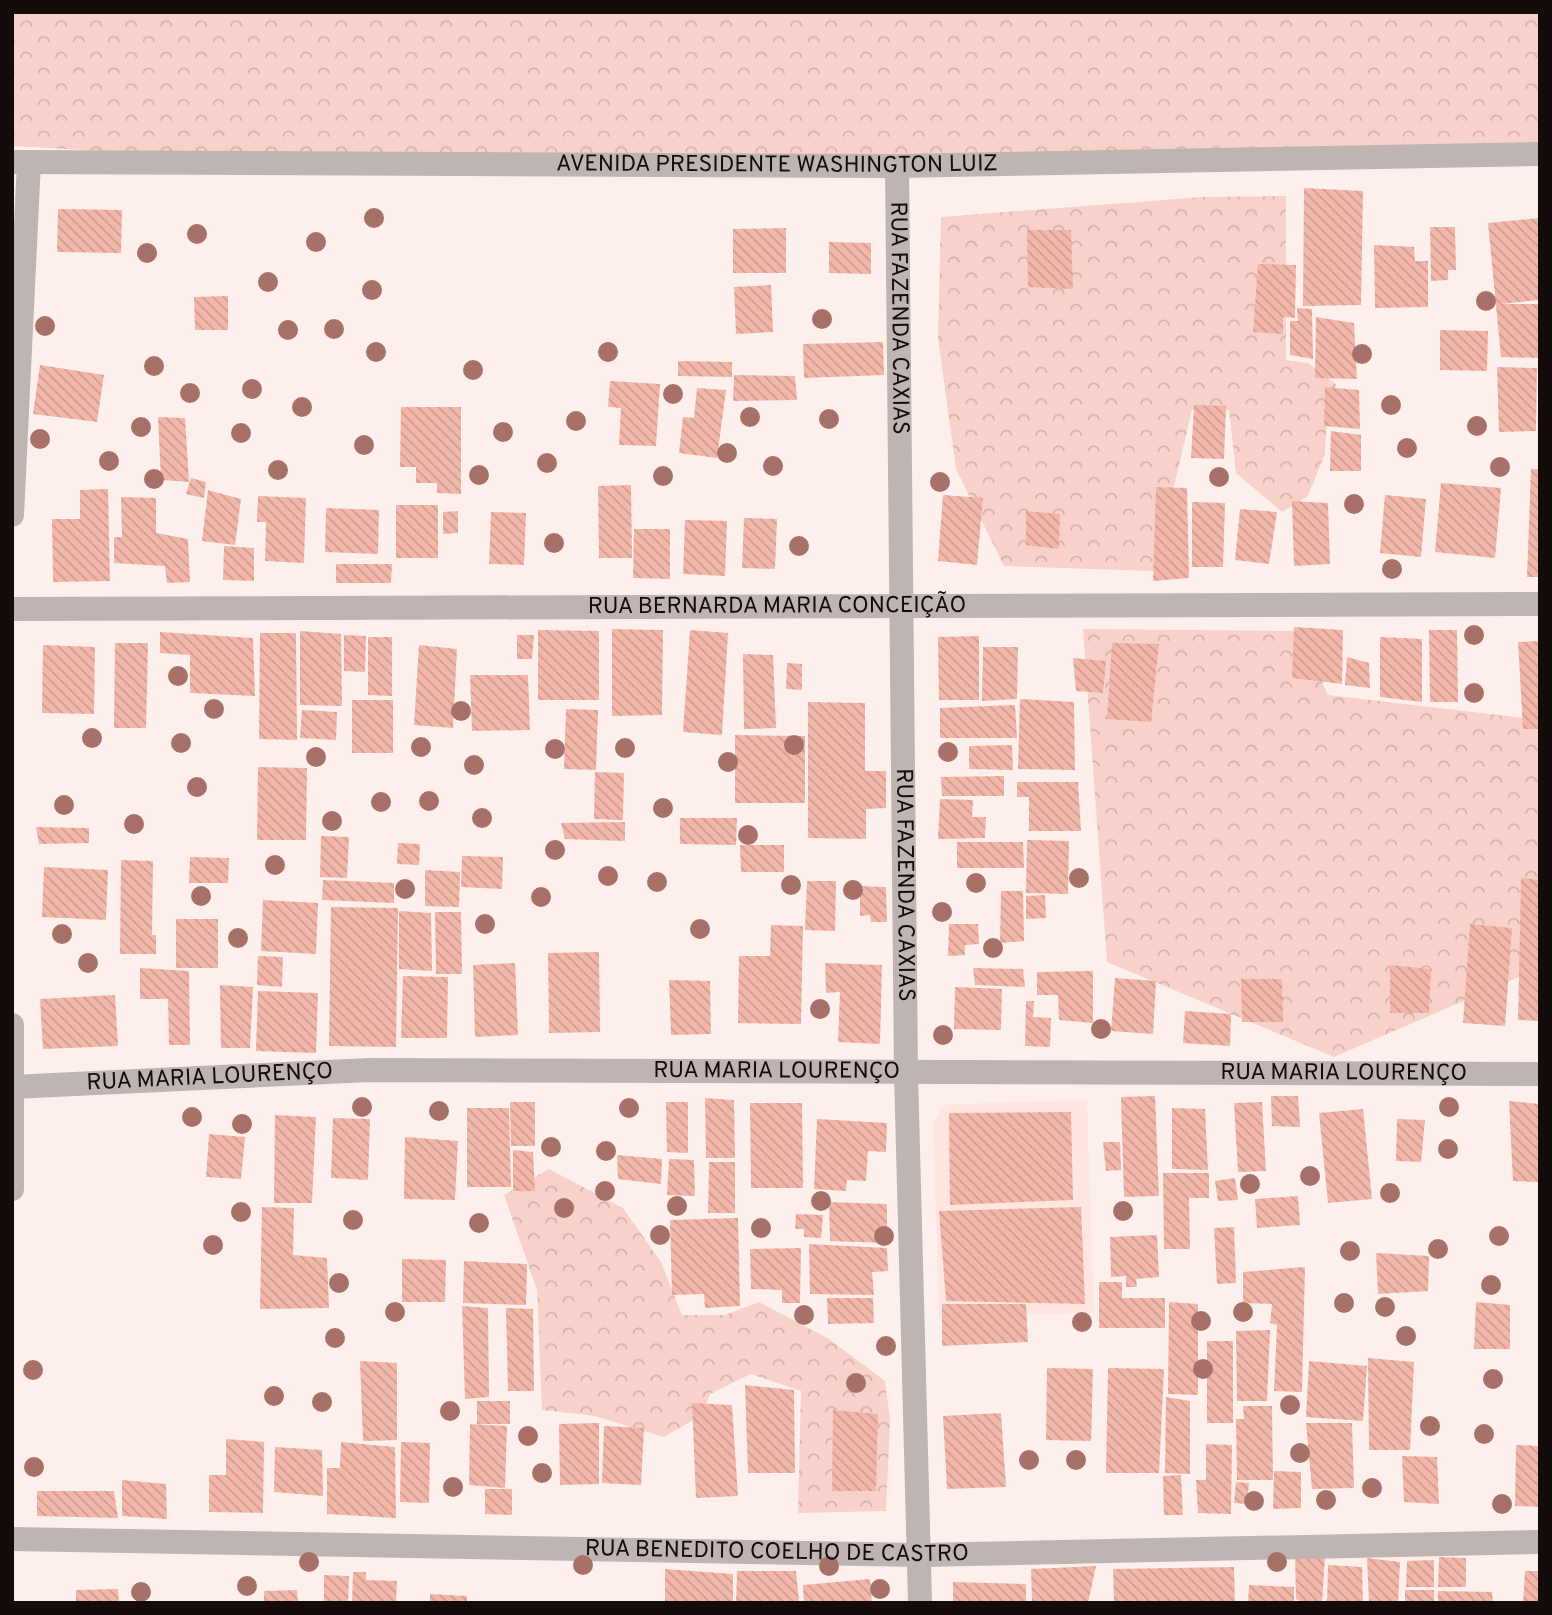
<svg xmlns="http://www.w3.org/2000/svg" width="1552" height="1615" viewBox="0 0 1552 1615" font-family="Overpass,sans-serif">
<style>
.built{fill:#ffe6e0}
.forest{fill:url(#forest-crowns)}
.building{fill:url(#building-back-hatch)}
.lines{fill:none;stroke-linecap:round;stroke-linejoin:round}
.minor{stroke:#beb4b2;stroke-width:24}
.tree{fill:#a7716a}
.labels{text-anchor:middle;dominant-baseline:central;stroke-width:6;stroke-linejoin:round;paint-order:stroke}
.street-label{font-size:23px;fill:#140c0b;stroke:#fff}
</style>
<defs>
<pattern id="forest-crowns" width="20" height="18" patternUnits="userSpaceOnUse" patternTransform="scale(1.75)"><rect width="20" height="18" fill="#f8d2ca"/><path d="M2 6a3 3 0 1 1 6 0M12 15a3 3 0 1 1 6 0" fill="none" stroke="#d4b3ac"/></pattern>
<pattern id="building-back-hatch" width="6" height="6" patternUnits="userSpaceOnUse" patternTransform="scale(1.75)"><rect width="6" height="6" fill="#f3b7aa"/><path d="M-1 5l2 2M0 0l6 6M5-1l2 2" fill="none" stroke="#cf9c91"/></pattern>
</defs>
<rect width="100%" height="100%" fill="#fdf0ec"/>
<path class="built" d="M1087,1100L1094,1313L939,1317L933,1123L942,1108L948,1104Z"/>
<g class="forest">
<path d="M12,12H1540V164L104,151L12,146Z"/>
<path d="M1286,196V360L1308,363L1336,384L1327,412L1325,454L1308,496L1282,512L1236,473L1229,410H1192L1154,571L1004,566L956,469L938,338L941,217L1203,197Z"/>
<path d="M1083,629L1299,631L1328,695L1540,720V968L1334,1057L1107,962Z"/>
<path d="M549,1169L623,1208L661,1262L682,1315H725L759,1302L829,1339L885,1381L890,1420L886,1511L798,1513L801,1391L751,1374L710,1394L702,1415L664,1437L595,1416L542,1410L537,1290L504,1195Z"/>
</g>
<g class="building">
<path d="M1304,188L1363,191L1361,305L1303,306Z"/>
<path d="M58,209L122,210L121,253L57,252Z"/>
<path d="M1540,218V300L1500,304H1540V358L1501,357L1488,223Z"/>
<path d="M1430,227H1455L1456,270H1448V280L1431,281Z"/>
<path d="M786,228V273H733V229Z"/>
<path d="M1027,230H1071L1073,289L1028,287Z"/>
<path d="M829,242L871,243V274L829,273Z"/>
<path d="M1374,245L1414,247L1415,261H1428V307L1375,308Z"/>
<path d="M1258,264L1296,265L1295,318L1283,317V334L1253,332Z"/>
<path d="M771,285L773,332L736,334L734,287Z"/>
<path d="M228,296V330H195L194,297Z"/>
<path d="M1297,308L1312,309L1313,359L1290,355V321H1298Z"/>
<path d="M1316,317L1354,323L1357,379L1315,378Z"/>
<path d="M1440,330L1488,331L1487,371L1440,370Z"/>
<path d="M883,342L884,375L804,378L803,344Z"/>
<path d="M678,361L732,362V377L678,376Z"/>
<path d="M40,365L104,375L97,422L33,414Z"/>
<path d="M1497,367L1537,368L1536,431L1499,432Z"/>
<path d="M734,375L795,376L797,400L733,401Z"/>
<path d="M610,381L660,384L656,446L619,445L621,408L608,407Z"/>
<path d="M1325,387L1359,390L1360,429L1324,426Z"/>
<path d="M697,388L726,390L717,458L679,453L683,417L694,418Z"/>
<path d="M1194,405L1226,406L1224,459L1191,458Z"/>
<path d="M401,407H461V494L437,493V483H416V467H400Z"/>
<path d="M158,417L185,418L189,482L161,480Z"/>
<path d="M1331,431L1361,435V471H1330Z"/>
<path d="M1531,469H1540V577H1527Z"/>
<path d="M191,478L206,482L204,498L186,494Z"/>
<path d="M1441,483L1501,488L1495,558L1435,552Z"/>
<path d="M631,485L632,558H599L598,486Z"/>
<path d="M1156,487L1187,488L1189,578L1153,581Z"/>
<path d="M108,489L110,581L53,582L52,519H80V490Z"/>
<path d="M208,490L241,499L235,545L202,541Z"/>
<path d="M943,495L983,498L977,565L938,561Z"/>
<path d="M1385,495L1426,499L1421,557L1380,553Z"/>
<path d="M258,496L306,498L304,563L265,561L266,522H257Z"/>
<path d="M121,497L156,498V533L188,539L190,582L167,583L165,566L114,563V537H122Z"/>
<path d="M1292,501L1328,503L1330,564L1294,566Z"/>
<path d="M1192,502L1225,503L1223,567H1192Z"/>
<rect x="396" y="505" width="42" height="53"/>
<path d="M326,508L379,510L378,554L325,552Z"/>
<path d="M1240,509L1277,512L1269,564L1235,560Z"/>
<path d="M458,511V533L443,534V512Z"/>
<path d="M1026,511L1060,514L1059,549L1026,545Z"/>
<path d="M491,512L526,513L524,565L489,564Z"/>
<path d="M744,518L777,519L775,569L742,568Z"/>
<path d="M685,520L727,521L725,576L683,574Z"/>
<path d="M634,529H670V579L633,578Z"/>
<path d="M224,546L254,548V581L223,580Z"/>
<path d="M336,564H392L391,583H336Z"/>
<path d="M1294,627L1343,630L1342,684L1292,678Z"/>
<path d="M612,629L663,630L662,715L612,716Z"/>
<path d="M538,630L599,631V700H538Z"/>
<path d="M690,630L728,633L722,735L683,732Z"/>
<path d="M1429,630H1457L1458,702H1430Z"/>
<path d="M300,631L341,634L342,706L300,705Z"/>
<path d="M160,632L253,638L255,696L190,693V655L160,653Z"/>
<path d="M260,633H296L297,740L259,739Z"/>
<path d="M344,635L366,636L365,672L344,671Z"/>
<path d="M517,635H534L532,659H517Z"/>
<path d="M979,636V700H939L938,637Z"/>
<path d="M368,637H392V696L368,695Z"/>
<path d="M1380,637L1422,639V702L1380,697Z"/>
<path d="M1540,641V729H1523L1518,642Z"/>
<path d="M115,643H148L146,728H114Z"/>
<path d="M1112,643L1159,644L1151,722L1107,719Z"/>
<path d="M43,645L95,647L94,714L42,713Z"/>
<path d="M419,645L457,649L453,728L414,725Z"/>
<path d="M983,647H1018L1017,699L982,701Z"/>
<path d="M743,654L773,655L776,728L744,729Z"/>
<path d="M1347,657L1369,663L1370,688L1345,685Z"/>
<path d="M1073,658L1106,661L1103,693L1076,691Z"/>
<path d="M787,663L802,664V690L786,689Z"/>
<path d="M470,675H528L530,730L472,731Z"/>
<path d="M1020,699L1074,702L1075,770L1018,769Z"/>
<rect x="352" y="700" width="41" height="53"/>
<path d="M808,702L865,703V771H886V808L866,809V839L808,838Z"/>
<path d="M1015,705L1017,738H940V708Z"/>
<path d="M566,709L598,710L596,770L564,769Z"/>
<path d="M302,710L337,712L336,740L300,738Z"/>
<path d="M735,735L805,736V803H735Z"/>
<path d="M1012,745L1013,770L969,769V746Z"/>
<path d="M258,767L307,768L306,840H257Z"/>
<path d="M595,772L624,773L623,820L594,819Z"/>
<path d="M1004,776V796H942L941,777Z"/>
<path d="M1017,782H1078L1081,831H1029V797H1017Z"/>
<path d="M940,799L973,800L972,817H986L985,838L938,839Z"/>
<path d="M680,818H737L736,845L680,844Z"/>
<path d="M625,822V841L565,839L561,823Z"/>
<path d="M36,827L89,828V843L39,844Z"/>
<path d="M321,836L349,837L347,878L320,877Z"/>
<path d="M1027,840L1069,841L1068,894L1026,893Z"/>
<path d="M957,842H1023L1024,868H957Z"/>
<path d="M398,843L420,844L419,865L397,864Z"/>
<path d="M740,845H784V872H741Z"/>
<path d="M462,856L503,857L502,889L461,887Z"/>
<path d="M190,857L229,858L228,883H189Z"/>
<path d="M121,860L153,861L152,935H156V954H120Z"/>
<path d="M44,867L108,870L106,920L42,917Z"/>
<path d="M425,870L460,872L459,907L425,906Z"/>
<path d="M1521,878L1540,880V1021L1518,1020Z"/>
<path d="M323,880L394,883V903L322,900Z"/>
<path d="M807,881H836L835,931L805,930Z"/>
<path d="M860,886L886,887L887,922H871L870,915L860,916Z"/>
<path d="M1001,891H1023L1024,941L1000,943Z"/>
<path d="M1045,895L1046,918L1026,919V896Z"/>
<path d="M263,900L318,903L316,954L261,951Z"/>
<path d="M331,907L398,908L396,1047L329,1046Z"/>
<path d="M399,911L431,913L432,971L399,969Z"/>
<path d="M435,912H461L462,974H436Z"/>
<rect x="176" y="919" width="42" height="49"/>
<path d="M949,924H978L979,944L965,945V955L948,956Z"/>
<path d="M1470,924L1512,928L1505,1026L1463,1023Z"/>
<path d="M771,925L803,926L801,1024L738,1023L739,956H770Z"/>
<path d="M599,952L600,1032L549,1033L548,953Z"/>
<path d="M258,956L283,957L282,987L257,985Z"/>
<path d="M515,963L518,1035L475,1037L473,965Z"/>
<path d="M825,963L882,965L880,1044L838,1042L840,992L826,993Z"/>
<path d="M1390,965L1431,969L1429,1013H1390Z"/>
<path d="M140,968L189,971L190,1045H169L168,999H140Z"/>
<path d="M973,968L1023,969L1025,987L975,985Z"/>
<path d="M1093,971V1023L1059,1020L1058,995H1037V972Z"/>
<path d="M403,976L448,977L447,1038H401Z"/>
<path d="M1115,978L1156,981L1153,1034L1111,1031Z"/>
<path d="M1241,979H1282L1283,1022H1242Z"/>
<path d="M669,980L710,981L711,1034L671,1035Z"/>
<path d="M220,985L253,987L250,1048H221Z"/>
<path d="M955,987L1002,989L1001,1030L954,1029Z"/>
<path d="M258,991L318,993L316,1053L256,1051Z"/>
<path d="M115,995L118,1046L43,1049L40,999Z"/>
<path d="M1026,1001H1034L1033,1017L1051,1018L1050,1047L1025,1046Z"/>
<path d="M1185,1011L1231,1014L1230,1046L1183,1043Z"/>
<path d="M1155,1096L1159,1196L1124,1197L1121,1097Z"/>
<path d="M1271,1096H1298L1300,1127L1272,1126Z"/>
<path d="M705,1098L734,1100L735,1158H706Z"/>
<path d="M1509,1101L1540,1104V1182L1513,1181Z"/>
<path d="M510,1102H535V1146H511Z"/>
<path d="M666,1102H688V1153L667,1152Z"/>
<path d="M1262,1102L1266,1171L1238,1172L1234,1103Z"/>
<path d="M750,1103H802L803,1188H751Z"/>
<path d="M467,1108H509L511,1187H467Z"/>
<path d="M1172,1108L1205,1109L1208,1170L1172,1169Z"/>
<path d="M1363,1109L1372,1199L1328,1203L1319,1113Z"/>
<path d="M1071,1112L1073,1200L950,1205L949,1113Z"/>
<path d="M275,1115L316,1117L312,1203H274Z"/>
<path d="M333,1118L370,1119L368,1180L331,1178Z"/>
<path d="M817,1119L887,1123L886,1152L868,1151L866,1181L847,1180L846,1191L814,1189Z"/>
<path d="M1397,1119L1425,1120L1421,1162L1396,1161Z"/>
<path d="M209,1134L245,1137L241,1179L206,1177Z"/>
<path d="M405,1137L458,1141L455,1200L404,1199Z"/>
<path d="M1103,1142H1120L1121,1170L1106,1171Z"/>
<path d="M513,1150L533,1152L535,1191H513Z"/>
<path d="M617,1155L662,1159L661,1184L618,1179Z"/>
<path d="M669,1159L694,1160L695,1196L667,1195Z"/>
<path d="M709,1162H735V1213H708Z"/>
<path d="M1163,1173H1209V1198H1189L1190,1249H1164Z"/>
<path d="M1235,1178L1238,1200L1218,1201L1215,1181Z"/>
<path d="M1298,1196L1300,1225L1257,1228L1255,1199Z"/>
<path d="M829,1202L887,1204V1243L830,1241Z"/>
<path d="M262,1207L294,1208L293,1255L327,1258L329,1308L260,1309Z"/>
<path d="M1081,1207L1085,1304L946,1301L939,1211Z"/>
<path d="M796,1214L823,1215L821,1238L804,1237V1229H795Z"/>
<path d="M738,1218L740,1306L705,1308L704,1294L672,1295L670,1220Z"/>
<path d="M1234,1227L1236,1283L1217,1284L1214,1228Z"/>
<path d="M1157,1235L1159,1277L1136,1279L1137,1287H1126V1276L1111,1277L1110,1237Z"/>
<path d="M809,1244L887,1248L888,1271L872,1272L874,1295L810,1294Z"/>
<path d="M801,1248L800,1303H782V1290L751,1289L750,1249Z"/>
<path d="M1376,1253L1429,1256L1428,1291L1378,1294Z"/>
<path d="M402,1259L446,1260L445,1302H402Z"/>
<path d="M464,1261L527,1264L526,1305L463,1303Z"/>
<path d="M1305,1267L1302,1392L1274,1391L1277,1325L1270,1323L1272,1304L1243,1303V1272Z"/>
<path d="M1099,1282H1122V1298H1165V1328H1099Z"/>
<path d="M827,1298H873L874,1323L828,1324Z"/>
<path d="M1169,1302L1198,1304V1395L1168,1394Z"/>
<path d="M1476,1302L1510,1305V1349H1474Z"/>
<path d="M942,1304H1026L1028,1342L942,1346Z"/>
<path d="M462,1306L488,1308L489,1397L465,1399Z"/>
<path d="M506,1308L533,1309L534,1391H508Z"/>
<path d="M1270,1330L1267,1401H1237L1236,1331Z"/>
<rect x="1207" y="1341" width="26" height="82"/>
<path d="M1368,1358L1414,1362L1410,1450H1369Z"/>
<path d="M360,1361L397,1363V1440L363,1441Z"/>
<path d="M1309,1361L1367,1366L1363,1421L1306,1417Z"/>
<path d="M1047,1368L1093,1369L1091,1441L1046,1440Z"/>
<path d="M1108,1368L1164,1369L1159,1473H1106Z"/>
<path d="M745,1385L794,1390L795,1473H748Z"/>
<path d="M1166,1397L1190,1401V1474L1165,1473Z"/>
<rect x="477" y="1401" width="33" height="23"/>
<path d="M692,1403L732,1405L738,1496L696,1498Z"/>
<path d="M1243,1406H1272L1273,1480H1237L1236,1419H1244Z"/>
<path d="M833,1410L878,1414L876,1491H832Z"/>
<path d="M1001,1413L1006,1487L947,1489L943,1416Z"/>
<path d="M599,1423V1484L560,1485L559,1424Z"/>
<path d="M1306,1423H1352L1354,1488L1312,1489Z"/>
<path d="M470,1424L507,1426L505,1488L469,1485Z"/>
<path d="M604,1426L644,1428L641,1485L602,1483Z"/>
<path d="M226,1439L264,1442L263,1513L209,1512V1475H226Z"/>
<path d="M341,1442L395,1447L396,1518L327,1514V1468H340Z"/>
<path d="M401,1442L430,1443L429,1503L400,1502Z"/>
<path d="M1206,1444L1232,1445L1231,1514L1198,1513L1196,1480H1206Z"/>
<path d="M1516,1445L1540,1446V1507L1515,1506Z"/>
<path d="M275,1447L322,1450L323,1496L274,1492Z"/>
<path d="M1402,1456L1437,1457L1439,1504L1404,1502Z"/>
<path d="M1274,1471L1301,1472V1508L1273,1509Z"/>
<path d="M1181,1475L1183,1515H1164L1163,1476Z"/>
<path d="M122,1480L166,1484L167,1519L122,1516Z"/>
<path d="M1236,1482L1249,1483L1247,1504L1234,1503Z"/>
<path d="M485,1489H512V1515L485,1514Z"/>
<path d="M37,1491H114L118,1518L37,1516Z"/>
<path d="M1295,1553L1325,1555L1322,1603H1304L1296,1599Z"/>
<path d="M1439,1557L1466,1558V1587H1438Z"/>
<path d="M1367,1558L1400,1562L1398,1603H1369Z"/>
<path d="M1434,1560V1587H1406L1407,1561Z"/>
<path d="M1328,1565L1362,1567L1363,1603H1327Z"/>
<path d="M1096,1566L1088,1603H1032L1031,1569Z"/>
<path d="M1234,1567L1235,1603H1114L1113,1569Z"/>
<path d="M665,1569L733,1574V1603H665Z"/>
<path d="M737,1571H796L799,1603H736Z"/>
<path d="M1525,1571H1540V1603H1523Z"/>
<path d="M353,1572H366V1580L397,1581L396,1603H352Z"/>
<path d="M324,1575L349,1576L348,1603H324Z"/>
<path d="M870,1579L872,1603H804L803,1585Z"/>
<path d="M953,1582L1026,1584V1603H953Z"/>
<path d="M1249,1585L1294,1587V1603H1248Z"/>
<path d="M118,1589L119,1603H76V1590Z"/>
<path d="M297,1590L298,1603H264V1591Z"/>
<rect x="1405" y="1590" width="29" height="13"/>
<path d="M1438,1591L1492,1592L1493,1603H1438Z"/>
<path d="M430,1594L467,1596V1603H430Z"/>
</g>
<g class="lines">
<g class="minor">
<path id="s1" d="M12,162L897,166L1540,154"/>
<path id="s2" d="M897,166L906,1073L920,1603"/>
<path d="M12,515L29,162"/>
<path id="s3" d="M12,609L1540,604"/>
<path d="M12,1025V1189"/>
<path id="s4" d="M12,1087L369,1070L1540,1074"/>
<path id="s5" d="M12,1539L920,1555L1540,1542"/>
</g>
</g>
<g class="tree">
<circle cx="374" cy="218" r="10"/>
<circle cx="197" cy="234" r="10"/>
<circle cx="316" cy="242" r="10"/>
<circle cx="147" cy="253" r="10"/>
<circle cx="268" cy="282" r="10"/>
<circle cx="372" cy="290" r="10"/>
<circle cx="1486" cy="301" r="10"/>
<circle cx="822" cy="319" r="10"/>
<circle cx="45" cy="326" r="10"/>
<circle cx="334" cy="329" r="10"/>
<circle cx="288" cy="330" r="10"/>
<circle cx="376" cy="352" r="10"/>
<circle cx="608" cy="352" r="10"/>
<circle cx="1362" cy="354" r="10"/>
<circle cx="154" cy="366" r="10"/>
<circle cx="473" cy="370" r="10"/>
<circle cx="252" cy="389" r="10"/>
<circle cx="190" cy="393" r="10"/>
<circle cx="673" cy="394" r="10"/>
<circle cx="1391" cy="405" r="10"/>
<circle cx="302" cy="407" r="10"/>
<circle cx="750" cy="417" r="10"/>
<circle cx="829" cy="419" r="10"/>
<circle cx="576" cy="421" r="10"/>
<circle cx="1477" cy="426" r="10"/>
<circle cx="141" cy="427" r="10"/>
<circle cx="503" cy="432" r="10"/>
<circle cx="241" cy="433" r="10"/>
<circle cx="40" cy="439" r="10"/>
<circle cx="364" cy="445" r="10"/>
<circle cx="1407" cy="448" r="10"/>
<circle cx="727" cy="453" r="10"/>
<circle cx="109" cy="461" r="10"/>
<circle cx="547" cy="463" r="10"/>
<circle cx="773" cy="466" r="10"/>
<circle cx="1500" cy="467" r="10"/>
<circle cx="278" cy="470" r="10"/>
<circle cx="479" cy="475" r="10"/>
<circle cx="663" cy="476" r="10"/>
<circle cx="1219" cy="477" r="10"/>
<circle cx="154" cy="479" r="10"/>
<circle cx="940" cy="482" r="10"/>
<circle cx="1354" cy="504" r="10"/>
<circle cx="554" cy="543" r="10"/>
<circle cx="799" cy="546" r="10"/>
<circle cx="1392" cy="569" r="10"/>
<circle cx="1474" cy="635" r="10"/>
<circle cx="178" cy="676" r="10"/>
<circle cx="1474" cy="693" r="10"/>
<circle cx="214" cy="709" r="10"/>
<circle cx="461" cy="711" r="10"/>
<circle cx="92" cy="738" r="10"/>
<circle cx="181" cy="743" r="10"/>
<circle cx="794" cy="745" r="10"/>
<circle cx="421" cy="747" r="10"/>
<circle cx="625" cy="748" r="10"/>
<circle cx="555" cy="749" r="10"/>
<circle cx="948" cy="752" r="10"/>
<circle cx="316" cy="757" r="10"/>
<circle cx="728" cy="762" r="10"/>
<circle cx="474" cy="765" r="10"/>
<circle cx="197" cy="787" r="10"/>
<circle cx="429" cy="801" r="10"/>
<circle cx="381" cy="802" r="10"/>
<circle cx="64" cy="805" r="10"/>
<circle cx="663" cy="808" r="10"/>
<circle cx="482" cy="818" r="10"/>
<circle cx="332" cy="821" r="10"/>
<circle cx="134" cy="824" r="10"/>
<circle cx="748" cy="835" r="10"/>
<circle cx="555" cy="850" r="10"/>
<circle cx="275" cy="865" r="10"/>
<circle cx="608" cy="876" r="10"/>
<circle cx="1079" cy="878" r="10"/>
<circle cx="657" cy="882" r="10"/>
<circle cx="976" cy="883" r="10"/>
<circle cx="791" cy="885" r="10"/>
<circle cx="405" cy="889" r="10"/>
<circle cx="853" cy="890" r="10"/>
<circle cx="201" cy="896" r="10"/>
<circle cx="541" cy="897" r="10"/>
<circle cx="942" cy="912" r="10"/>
<circle cx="485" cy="924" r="10"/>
<circle cx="700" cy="929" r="10"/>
<circle cx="62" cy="934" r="10"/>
<circle cx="238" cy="938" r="10"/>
<circle cx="993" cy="948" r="10"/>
<circle cx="88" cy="963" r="10"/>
<circle cx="820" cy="1009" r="10"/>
<circle cx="1101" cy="1029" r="10"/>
<circle cx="943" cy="1035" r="10"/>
<circle cx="362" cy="1107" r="10"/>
<circle cx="1449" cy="1107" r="10"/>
<circle cx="629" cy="1108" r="10"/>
<circle cx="439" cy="1111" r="10"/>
<circle cx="192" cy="1117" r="10"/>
<circle cx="242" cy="1124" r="10"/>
<circle cx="551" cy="1147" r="10"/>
<circle cx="1448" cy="1149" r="10"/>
<circle cx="606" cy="1151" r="10"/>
<circle cx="1310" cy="1176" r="10"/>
<circle cx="1250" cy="1184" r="10"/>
<circle cx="605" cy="1191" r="10"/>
<circle cx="1390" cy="1193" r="10"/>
<circle cx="821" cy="1201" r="10"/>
<circle cx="677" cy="1206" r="10"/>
<circle cx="564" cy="1208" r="10"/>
<circle cx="1123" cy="1211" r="10"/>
<circle cx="241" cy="1212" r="10"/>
<circle cx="353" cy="1220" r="10"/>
<circle cx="479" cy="1223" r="10"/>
<circle cx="761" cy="1228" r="10"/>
<circle cx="660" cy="1235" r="10"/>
<circle cx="884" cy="1236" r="10"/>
<circle cx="1499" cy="1236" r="10"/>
<circle cx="213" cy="1245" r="10"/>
<circle cx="1438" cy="1249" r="10"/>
<circle cx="1350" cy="1251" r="10"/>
<circle cx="339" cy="1283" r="10"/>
<circle cx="1491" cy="1285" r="10"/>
<circle cx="1344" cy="1303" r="10"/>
<circle cx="1385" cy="1307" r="10"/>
<circle cx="395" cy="1312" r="10"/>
<circle cx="1243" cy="1312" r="10"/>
<circle cx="804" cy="1315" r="10"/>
<circle cx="1201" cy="1321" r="10"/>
<circle cx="1082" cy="1322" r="10"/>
<circle cx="1406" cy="1336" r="10"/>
<circle cx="335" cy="1338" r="10"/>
<circle cx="886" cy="1346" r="10"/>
<circle cx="1203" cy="1369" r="10"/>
<circle cx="33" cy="1370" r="10"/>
<circle cx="1493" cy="1379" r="10"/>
<circle cx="856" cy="1383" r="10"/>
<circle cx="274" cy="1396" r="10"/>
<circle cx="322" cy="1402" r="10"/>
<circle cx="1290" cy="1405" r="10"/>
<circle cx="450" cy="1411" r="10"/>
<circle cx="1430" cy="1426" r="10"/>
<circle cx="1484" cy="1434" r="10"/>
<circle cx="528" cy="1436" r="10"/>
<circle cx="1300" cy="1453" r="10"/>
<circle cx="1029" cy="1460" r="10"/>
<circle cx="1076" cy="1460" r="10"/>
<circle cx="34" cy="1467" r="10"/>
<circle cx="542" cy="1473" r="10"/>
<circle cx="453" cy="1487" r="10"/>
<circle cx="1372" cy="1488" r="10"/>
<circle cx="1326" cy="1500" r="10"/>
<circle cx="1254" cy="1501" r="10"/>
<circle cx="1502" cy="1504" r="10"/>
<circle cx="309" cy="1562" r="10"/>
<circle cx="1277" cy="1562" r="10"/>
<circle cx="583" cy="1565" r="10"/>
<circle cx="829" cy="1566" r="10"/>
<circle cx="247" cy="1586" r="10"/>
<circle cx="880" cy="1589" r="10"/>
<circle cx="141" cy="1592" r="10"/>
</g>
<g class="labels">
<g class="street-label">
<text stroke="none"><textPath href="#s1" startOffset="765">AVENIDA PRESIDENTE WASHINGTON LUIZ</textPath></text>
<text stroke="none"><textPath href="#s2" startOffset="152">RUA FAZENDA CAXIAS</textPath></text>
<text stroke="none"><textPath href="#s3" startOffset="765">RUA BERNARDA MARIA CONCEIÇÃO</textPath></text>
<text stroke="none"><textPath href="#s2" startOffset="719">RUA FAZENDA CAXIAS</textPath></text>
<text stroke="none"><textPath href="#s4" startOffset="765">RUA MARIA LOURENÇO</textPath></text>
<text stroke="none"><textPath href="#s4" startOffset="1332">RUA MARIA LOURENÇO</textPath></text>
<text stroke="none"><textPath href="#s4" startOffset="198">RUA MARIA LOURENÇO</textPath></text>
<text stroke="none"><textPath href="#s5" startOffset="765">RUA BENEDITO COELHO DE CASTRO</textPath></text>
</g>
</g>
<rect width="1552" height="1615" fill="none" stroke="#140c0b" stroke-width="28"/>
</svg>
